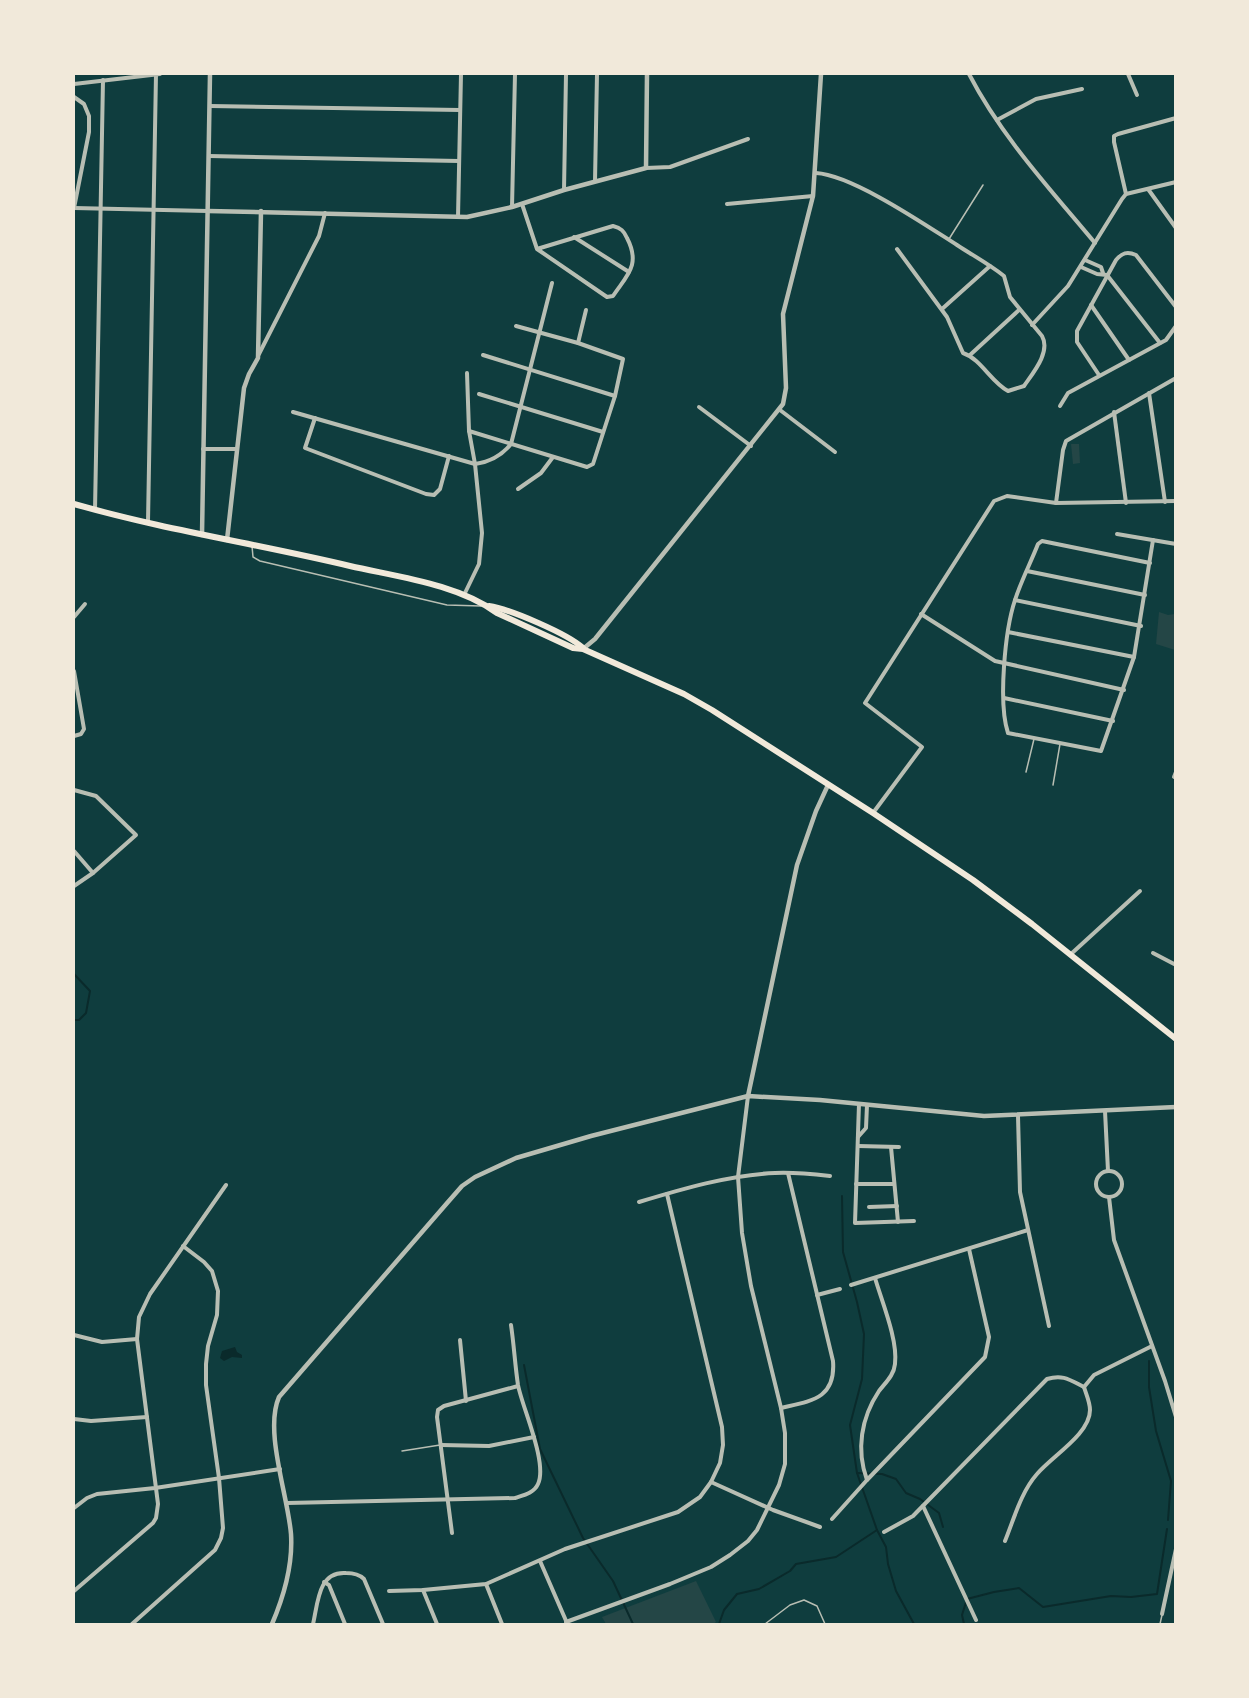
<svg xmlns="http://www.w3.org/2000/svg" width="1249" height="1698" viewBox="0 0 1249 1698" font-family="'Asap Condensed',sans-serif">
<style>
.green{fill:#244646}
.water{fill:#0a2a2b}
.lines{fill:none;stroke-linecap:round;stroke-linejoin:round}
.stream{stroke:#0a2a2b;stroke-width:2}
.service{stroke:#b8beb3;stroke-width:1.5}
.minor{stroke:#b8beb3;stroke-width:4}
.tertiary{stroke:#b8beb3;stroke-width:4.5}
.primary{stroke:#f1e9da;stroke-width:6}
</style>
<rect width="100%" height="100%" fill="#0f3d3e"/>
<g class="green">
<path d="M1071,444H1079L1080,463L1073,464Z"/>
<path d="M1159,612L1168,615L1175,614V650L1156,644Z"/>
<path d="M696,1581L716,1622L713,1624H606L602,1617Z"/>
</g>
<path class="water" d="M235,1347L237,1352L242,1355V1358L232,1357L224,1361L220,1358L222,1351Z"/>
<g class="lines">
<g class="stream">
<path d="M74,974L90,991L86,1013L79,1020H74"/>
<path d="M842,1196L843,1252L857,1302L864,1334L862,1379L850,1425L857,1473L877,1530"/>
<path d="M1149,1361V1387L1156,1431L1171,1481L1168,1520"/>
<path d="M524,1365L540,1449L583,1538L613,1581L633,1624"/>
<path d="M857,1473L882,1474L896,1479L906,1493L920,1499L939,1513L943,1527"/>
<path d="M719,1624L724,1610L737,1594L759,1589L790,1571L796,1564L836,1557L877,1530L886,1547L888,1564L896,1591L914,1624"/>
<path d="M964,1624L962,1615L967,1599L994,1592L1019,1588L1043,1607L1111,1596L1131,1597L1157,1594L1167,1529"/>
</g>
<g class="service">
<path d="M949,239L983,185"/>
<path d="M252,546L253,557L260,561L447,605L481,606"/>
<path d="M1026,772L1034,739"/>
<path d="M1053,785L1060,744"/>
<path d="M402,1451L440,1445"/>
<path d="M765,1624L790,1605L804,1600L817,1606L825,1624"/>
<path d="M1160,1624L1162,1615"/>
</g>
<g class="minor">
<path d="M969,74C1001,136 1050,189 1095,243"/>
<path d="M1128,74L1137,95"/>
<path d="M74,84L160,74"/>
<path d="M74,97L84,104L89,116V132L74,208"/>
<path d="M210,106L460,110"/>
<path d="M997,120L1036,99L1082,89"/>
<path d="M209,156L459,161"/>
<path d="M646,168L670,167L748,139"/>
<path d="M816,173C852,175 924,224 957,245C972,255 989,264 1004,276L1010,297L1042,336C1051,352 1033,373 1024,386L1008,391C991,382 981,359 963,353L947,317L897,249"/>
<path d="M595,181L597,74"/>
<path d="M1148,189L1176,228"/>
<path d="M564,190L566,74"/>
<path d="M1126,194L1114,142V136L1118,134L1176,118"/>
<path d="M522,204L537,249L607,297L613,296C627,275 641,265 627,238C624,231 621,228 613,226L537,249"/>
<path d="M727,204L813,196"/>
<path d="M512,207L515,74"/>
<path d="M74,208L208,211"/>
<path d="M458,217L461,74"/>
<path d="M574,237L629,272"/>
<path d="M1085,260L1101,267L1103,273"/>
<path d="M1081,267L1097,274L1107,275L1160,343"/>
<path d="M1091,305L1129,360"/>
<path d="M942,309L990,266"/>
<path d="M1032,325L1068,286L1122,199L1126,194L1176,182"/>
<path d="M578,343L586,310"/>
<path d="M259,354L319,236L325,213"/>
<path d="M483,355L615,396"/>
<path d="M970,355L1019,310"/>
<path d="M1099,375L1077,342V331L1116,260C1122,253 1127,251 1136,255L1176,307"/>
<path d="M1149,393L1165,502"/>
<path d="M479,394L603,432"/>
<path d="M1060,406L1068,393L1166,340L1176,326"/>
<path d="M699,407L751,446"/>
<path d="M780,410L835,452"/>
<path d="M293,412L475,464C490,462 502,455 511,444L552,283"/>
<path d="M1114,412L1126,503"/>
<path d="M315,418L305,448L426,494L434,495L440,489L449,456"/>
<path d="M469,431L587,467L593,464L615,396L623,359L578,343L516,326"/>
<path d="M203,449H237"/>
<path d="M518,489L541,473L553,457"/>
<path d="M1056,503L1063,450L1066,441L1176,378"/>
<path d="M95,510L103,80"/>
<path d="M148,522L156,74"/>
<path d="M1117,534L1176,544"/>
<path d="M1150,563L1042,541L1038,544C1031,562 1021,581 1015,600C1005,630 998,703 1008,733L1101,751L1134,657L1153,540"/>
<path d="M1027,571L1145,595"/>
<path d="M464,595L479,564L482,533L475,464L469,431L467,373"/>
<path d="M1015,600L1141,626"/>
<path d="M921,614L995,661L1124,690"/>
<path d="M74,617L85,604"/>
<path d="M1008,632L1134,657"/>
<path d="M74,671L84,729L81,734L74,736"/>
<path d="M1004,698L1113,721"/>
<path d="M1174,777L1176,772"/>
<path d="M74,790L96,796L136,835L93,873L74,886"/>
<path d="M873,813L922,747L865,703L994,501L1007,496L1056,503L1176,501"/>
<path d="M74,851L93,873"/>
<path d="M1153,953L1176,965"/>
<path d="M1071,954L1140,891"/>
<path d="M859,1104L855,1223L914,1221"/>
<path d="M1105,1111L1108,1171"/>
<path d="M1018,1116L1020,1192L1049,1326"/>
<path d="M858,1137L866,1128L867,1105"/>
<path d="M858,1146L899,1147"/>
<path d="M891,1147L898,1222"/>
<circle cx="1109" cy="1184" r="13"/>
<path d="M856,1184H894"/>
<path d="M1109,1197L1114,1240L1165,1381L1176,1417"/>
<path d="M639,1202C682,1189 729,1175 775,1173C793,1172 812,1174 830,1176"/>
<path d="M869,1207L897,1206"/>
<path d="M851,1285L1028,1230"/>
<path d="M817,1295L840,1289"/>
<path d="M74,1335L102,1342L137,1339"/>
<path d="M460,1340L466,1401"/>
<path d="M1084,1387L1094,1375L1152,1346"/>
<path d="M781,1408C811,1401 836,1399 833,1361L788,1173"/>
<path d="M74,1419L91,1421L147,1417"/>
<path d="M441,1445L489,1446L534,1437"/>
<path d="M867,1480C856,1450 861,1418 879,1391C886,1382 894,1375 895,1364C898,1340 882,1302 875,1278"/>
<path d="M711,1482L773,1510L820,1527"/>
<path d="M287,1503L515,1498C524,1495 534,1493 538,1484C548,1463 522,1407 518,1385C515,1365 514,1345 511,1325"/>
<path d="M923,1506L976,1620"/>
<path d="M74,1508L87,1498L97,1494L155,1488L280,1469"/>
<path d="M832,1519L867,1480L985,1357L989,1337L969,1249"/>
<path d="M884,1532L913,1516L1047,1379C1063,1374 1070,1380 1084,1387"/>
<path d="M452,1533L437,1417L438,1410L444,1406L518,1386"/>
<path d="M1005,1541C1014,1519 1021,1492 1037,1474C1052,1456 1090,1434 1090,1410C1090,1402 1086,1394 1084,1387"/>
<path d="M540,1561L567,1623"/>
<path d="M324,1582L329,1585L345,1624"/>
<path d="M486,1584L502,1624"/>
<path d="M423,1590L437,1624"/>
<path d="M74,1591L153,1523L156,1518L158,1504L137,1339L139,1317L150,1294L226,1185"/>
<path d="M389,1591L423,1590L486,1584L565,1549L678,1512L700,1497L711,1482L720,1463L723,1445L722,1427L667,1194"/>
<path d="M1162,1614L1176,1549"/>
<path d="M566,1622L670,1584L711,1567L730,1555L748,1541L757,1530L779,1485L785,1464V1433L781,1408L751,1286L742,1233L738,1177L748,1096"/>
<path d="M132,1624L215,1550L221,1538L223,1528L219,1478L206,1385V1364L208,1346L217,1315L218,1291L212,1271L204,1262L183,1246"/>
<path d="M313,1624C318,1603 318,1571 346,1573C353,1573 359,1574 364,1579L383,1624"/>
</g>
<g class="tertiary">
<path d="M208,211L467,217L512,207L564,190L646,168L647,74"/>
<path d="M202,535L210,74"/>
<path d="M227,540L244,388L249,374L258,358L261,211"/>
<path d="M583,649L595,639L783,404L786,388L783,314L813,196L821,74"/>
<path d="M748,1096L797,865L816,811L828,785"/>
<path d="M272,1624C284,1596 293,1565 291,1534C288,1496 264,1431 279,1397L448,1202L462,1186L475,1177L516,1158L591,1136L748,1096L820,1100L984,1116L1176,1107"/>
</g>
<g class="primary">
<path d="M74,504C165,530 258,544 350,566C398,577 457,584 497,613L573,648L583,649L684,694L712,710L873,813L973,880L1032,924L1176,1039"/>
<path d="M489,606C510,609 568,634 583,648"/>
</g>
</g>
<rect width="1249" height="1698" fill="none" stroke="#f1e9da" stroke-width="150"/>
</svg>
